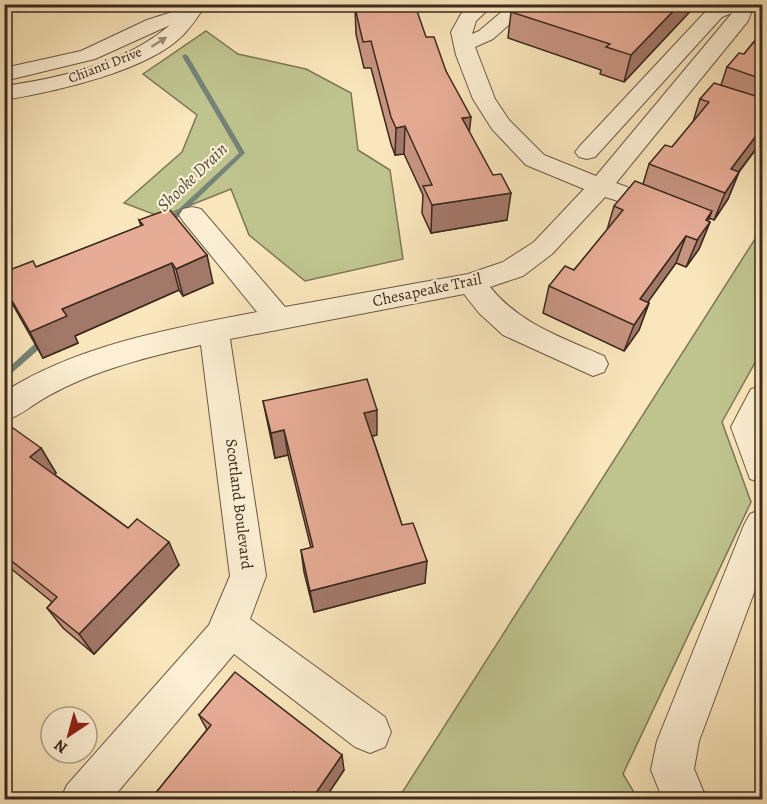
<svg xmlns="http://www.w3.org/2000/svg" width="767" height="804" viewBox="0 0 767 804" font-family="Alegreya,serif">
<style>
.green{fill:#bfc48f;stroke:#7d7656;stroke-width:1.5}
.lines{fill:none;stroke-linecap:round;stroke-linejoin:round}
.stream{fill:#768378;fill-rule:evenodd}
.minor-casing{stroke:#6b5846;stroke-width:2}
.minor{fill:#fcefd3;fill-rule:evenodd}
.wall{fill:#c79481;stroke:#3b291e;stroke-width:1.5}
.shaded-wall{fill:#a27869;stroke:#3b291e;stroke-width:1.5}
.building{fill:#e7ac96;stroke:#3b291e;stroke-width:1.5}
.oneway{fill:#9c8c78}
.labels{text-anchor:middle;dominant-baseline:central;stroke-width:4.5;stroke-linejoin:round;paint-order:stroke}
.far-street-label{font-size:14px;fill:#3b291e;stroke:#fcefd3}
.street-label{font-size:16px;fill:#3b291e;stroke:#fcefd3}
.water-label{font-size:18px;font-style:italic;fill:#544e44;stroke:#fcefd3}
</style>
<rect width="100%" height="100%" fill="#fae6bc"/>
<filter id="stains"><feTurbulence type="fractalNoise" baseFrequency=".00333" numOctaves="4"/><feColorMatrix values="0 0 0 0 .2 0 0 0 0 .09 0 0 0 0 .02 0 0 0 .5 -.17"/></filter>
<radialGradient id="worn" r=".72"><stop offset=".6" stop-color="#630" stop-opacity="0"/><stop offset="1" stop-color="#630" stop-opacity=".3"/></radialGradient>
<g class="green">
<path d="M206,31L238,54L306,69L351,93L358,150L390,170L403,259L305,281L249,235L231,189L161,217L124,203L182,152L197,115L143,74Z"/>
<path d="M762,228V350L722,422L751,502L623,774L638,799H398Z"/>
</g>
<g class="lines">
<g class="stream">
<path d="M137,4H142L144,8L139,9Z"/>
<path d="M185,54L188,56L245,153L171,224H169L166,222L167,220L239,153L182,56Z"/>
<path d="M44,337L47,338L48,340L47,342L4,380V372L41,338Z"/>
</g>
<g class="minor-casing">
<g id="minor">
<path d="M472,4H494L476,21L472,34L479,31L511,4H532L493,39L475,47L495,99L509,120L544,155L596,176L732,13L722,17L595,157L587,159L579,157L575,152L579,147L708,9L720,4H754L748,21L616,183L627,187L631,193L627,199L618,201L605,197L552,254L523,276L490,287C520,324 561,337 604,356L608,364L604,372L593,376L503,335L479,313L464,294L230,339L266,576L250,619L385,717L391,732L385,747L370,753L355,747L234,654L111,800H60L67,785L209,625L230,576L201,345C150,356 95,370 48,396C33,404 21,416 4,421V392C77,345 173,328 257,312L183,221L179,215L183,209L192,207L201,209L285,307L468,274L503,262L534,242L584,189L526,165L492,129L473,99L456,55L451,32L461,14Z"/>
<path d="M191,6L198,8L201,12C196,19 190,28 184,34C149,71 54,92 4,100V86C61,78 126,63 170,25L95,59L4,81V68L81,51L147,20Z"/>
<path d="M762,386V483L750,479L731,427L751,389Z"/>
<path d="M762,509V571L699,741L694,769L707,800H663L651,770L657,741L744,525L750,514Z"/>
</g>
</g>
<use href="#minor" class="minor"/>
</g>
<g class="wall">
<path d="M417,4H445L436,11Z"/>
<path d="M697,4L624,82L600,74L601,70L508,38L511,12Z"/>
<path d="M355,8L426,37L446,71L469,132L507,220L431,233L422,213L423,195L404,154L395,155L391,144L371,68H364L356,34Z"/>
<path d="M762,24V141L739,172L728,199L714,220L709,218L708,221L710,222L699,249L686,267L676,263L647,303H649L639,330L624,351L543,313L549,286L574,270L607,230L614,206L643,184L649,164L672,147L693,122L700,99L721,85L727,67L744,54L757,38Z"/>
<path d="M139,220L213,283L183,296L179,290L75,336L78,343L43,358L4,289V272L36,267L141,226Z"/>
<path d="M263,401L377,435L372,436L402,525L425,583L314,612L304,572L301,550L311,548L288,455L275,458Z"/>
<path d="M4,435L41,448L56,473L54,474L179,565L94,654L63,628L47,608L52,602L4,563Z"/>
<path d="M199,715L344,770L324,800H150L207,730Z"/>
</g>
<g class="shaded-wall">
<path d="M437,4H445L436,11Z"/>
<path d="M680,4H697L624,82L631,55Z"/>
<path d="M471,117L468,144L462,118Z"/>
<path d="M405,126L404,154L395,155L396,128Z"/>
<path d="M762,128V141L723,192L731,169Z"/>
<path d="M739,172L728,199L714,220L725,193Z"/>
<path d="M511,193L507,220L431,233L432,205Z"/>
<path d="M712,211L705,229L710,222L699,249L686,267L706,220Z"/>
<path d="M686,236L676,263L632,324L640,299Z"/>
<path d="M207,255L213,283L183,296L176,269Z"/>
<path d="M172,263L179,290L75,336L78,343L43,358L30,332L62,309Z"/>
<path d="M649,303L639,330L624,351L634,325Z"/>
<path d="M377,410V435L365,438L364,413Z"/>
<path d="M284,430L288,455L275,458L271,433Z"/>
<path d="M41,448L56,473L45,482L30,457Z"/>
<path d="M169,542L179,565L94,654L79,634Z"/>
<path d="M427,561L425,583L314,612L310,591Z"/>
<path d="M342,755L344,770L324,800H311Z"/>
<path d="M294,792L297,800H289Z"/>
</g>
<g class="building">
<path d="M520,4H680L631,55L606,47L610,44L511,12Z"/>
<path d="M415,5L426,37H434L446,71L471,117L462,118L493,175L501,174L511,193L432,205L423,186L432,185L405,126L396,128L391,117L371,41L363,42L355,8Z"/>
<path d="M762,32V79L727,67L739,53L744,54Z"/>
<path d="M714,83L762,98V128L731,169L739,172L725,193L649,164L665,145L672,147L709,102L700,99Z"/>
<path d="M635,181L712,211L706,220L710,222L697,240L686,236L640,299L649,303L634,325L549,286L565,266L574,270L623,210L614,206Z"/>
<path d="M169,209L207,255L176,269L172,263L62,309L67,316L30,332L4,287V272L33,261L36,267L143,225L139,220Z"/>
<path d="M367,379L377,410L364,413L402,525L413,523L427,561L310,591L301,550L313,547L284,430L271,433L263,401Z"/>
<path d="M13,428L41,448L30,457L128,528L137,519L169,542L79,634L47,608L57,597L4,555V435Z"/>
<path d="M235,672L342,755L311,800H303L294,792L289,800H150L211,725L199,715Z"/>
</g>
<defs><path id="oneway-solid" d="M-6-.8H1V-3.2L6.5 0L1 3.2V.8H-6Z" transform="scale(1.5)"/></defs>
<use class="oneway" href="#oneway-solid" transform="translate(159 42) rotate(-32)"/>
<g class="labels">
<g class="far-street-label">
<text transform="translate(105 65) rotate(-21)">Chianti Drive</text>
</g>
<g class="street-label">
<text transform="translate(427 290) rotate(-12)">Chesapeake Trail</text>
<text transform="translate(239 504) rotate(83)">Scottland Boulevard</text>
</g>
<g class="water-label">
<text transform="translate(192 177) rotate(-44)">Shooke Drain</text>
</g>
</g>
<rect width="767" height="804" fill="none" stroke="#fae6bc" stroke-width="24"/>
<rect x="6" y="6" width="755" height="792" fill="none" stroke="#3b291e" stroke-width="3"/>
<rect x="12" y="12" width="743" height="780" fill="none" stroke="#3b291e" stroke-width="1.5"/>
<g transform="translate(69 735) rotate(216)"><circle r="28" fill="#fcefd3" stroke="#afa08b" stroke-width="1.5"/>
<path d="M0-4.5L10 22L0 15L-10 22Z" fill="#8f2418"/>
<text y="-9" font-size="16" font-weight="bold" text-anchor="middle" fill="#3b291e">N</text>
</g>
<rect width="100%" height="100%" filter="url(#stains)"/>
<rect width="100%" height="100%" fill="url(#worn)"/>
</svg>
